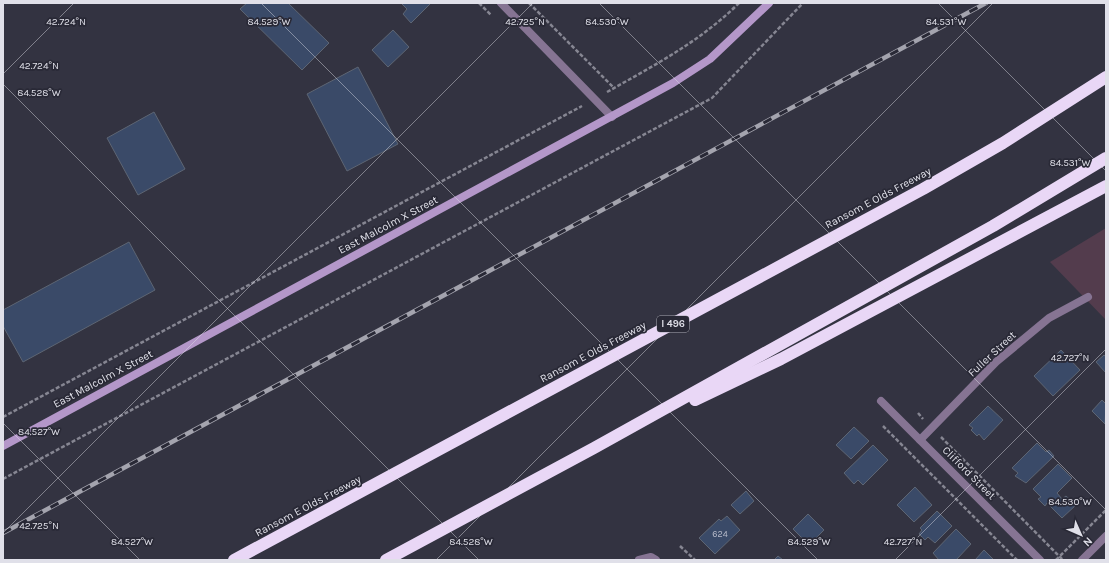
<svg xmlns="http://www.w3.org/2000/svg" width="1109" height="563" viewBox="0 0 1109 563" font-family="Karla,sans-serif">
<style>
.green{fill:#533c4d}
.building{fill:#3a4a68;stroke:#5d6573}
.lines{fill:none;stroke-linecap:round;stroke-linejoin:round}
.path{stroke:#868692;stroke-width:2.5;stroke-dasharray:4 2;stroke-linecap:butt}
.street{stroke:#867493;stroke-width:8}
.secondary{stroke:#b497c9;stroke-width:8}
.highway{stroke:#e9d7f6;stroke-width:12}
.rail-casing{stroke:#a4a4ae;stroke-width:4.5}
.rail{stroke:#292936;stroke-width:3;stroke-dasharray:9;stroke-linecap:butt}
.ticks{fill:none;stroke:#e0e0e9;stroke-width:1;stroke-opacity:0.45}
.labels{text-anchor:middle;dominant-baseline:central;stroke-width:3.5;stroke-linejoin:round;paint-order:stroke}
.number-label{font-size:9px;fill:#b6bac9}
.shield{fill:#292936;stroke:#a9a9b3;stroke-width:1}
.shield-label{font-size:10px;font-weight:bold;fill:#e0e0e9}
.street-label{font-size:11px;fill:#e0e0e9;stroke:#292936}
.ticks-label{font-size:10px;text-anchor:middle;fill:#e0e0e9;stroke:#292936;stroke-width:3.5;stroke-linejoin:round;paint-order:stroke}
</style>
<rect width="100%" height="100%" fill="#333341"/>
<path class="green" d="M1106,228V320L1050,262Z"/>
<g class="building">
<path d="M247,3H288L329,43L302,70L240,9Z"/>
<path d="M401,3H431L411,23L403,14L407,9Z"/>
<path d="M393,30L409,47L388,67L372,50Z"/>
<path d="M358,67L398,144L347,171L307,94Z"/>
<path d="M154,112L185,169L138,195L107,138Z"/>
<path d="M129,242L155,290L23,362L3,326V310Z"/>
<path d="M1061,350L1080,370L1053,396L1034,376Z"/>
<path d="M1104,355L1106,357V373L1096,362Z"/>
<path d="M1102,400L1106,404L1105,424L1092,411Z"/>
<path d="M988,406L1003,420L984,440L979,434L977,436L971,430L973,428L969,425Z"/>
<path d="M854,427L869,441L851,459L836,445Z"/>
<path d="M1037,443L1046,452L1049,450L1054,456L1026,483L1015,476L1018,473L1012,468Z"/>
<path d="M873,445L888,460L863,485L858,480L854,484L844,473Z"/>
<path d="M1058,464L1072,478L1057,493L1062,499L1066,496L1076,505L1062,518L1047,503L1045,506L1038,499L1041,497L1033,489Z"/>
<path d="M915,487L932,505L914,522L897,505Z"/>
<path d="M746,491L754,501L740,514L731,505Z"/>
<path d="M937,511L952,526L935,543L928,537L925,540L919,534L922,530L920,528Z"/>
<path d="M808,514L824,530L809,545L793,529Z"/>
<path d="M727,516L740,530L715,554L699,538L719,519L721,521Z"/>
<path d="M956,529L971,544L956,560H939L933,553Z"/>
<path d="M984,550L994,560H975Z"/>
<path d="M778,556L783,560H774Z"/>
</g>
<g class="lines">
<g class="path">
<path d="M479,3L491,15"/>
<path d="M529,3L614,88"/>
<path d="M607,92C653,66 701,41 739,3"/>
<path d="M918,413L923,419"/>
<path d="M3,417L582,106"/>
<path d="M883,426L1017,560"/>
<path d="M941,437L1063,560"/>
<path d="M3,479L712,98L803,3"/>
<path d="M680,546L695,560"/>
<path d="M1056,560L1106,510"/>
</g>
<g class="street">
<path d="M501,3L612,117"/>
<path d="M881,401L1040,560"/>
<path d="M920,440L996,362L1049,318L1088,297"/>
<path d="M639,560L651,557L656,560"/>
<path d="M1082,560L1106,536"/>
</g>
<path class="secondary" d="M3,446L673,83L710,59L769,3"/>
<g class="highway">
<path d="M695,400L781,359L1106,186"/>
<path d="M234,560L923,189L1003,143L1106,77"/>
<path d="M386,560L594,448L993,226L1106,158"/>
</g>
<g class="rail-casing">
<path id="rail" d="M3,533L986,3"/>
</g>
<use href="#rail" class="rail"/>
</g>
<path class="ticks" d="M261,3L818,560M599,3L1106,510M938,3L1106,171M3,74L74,3M3,84L479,560M3,423L140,560M3,533L533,3M436,560L993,3M895,560L1106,349"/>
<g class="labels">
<g class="number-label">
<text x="720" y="534">624</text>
</g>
<rect class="shield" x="657" y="316" width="32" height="16" rx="3"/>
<g class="shield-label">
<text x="673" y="324">I 496</text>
</g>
<g class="street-label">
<text transform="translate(878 198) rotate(-28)">Ransom E Olds Freeway</text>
<text transform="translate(388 225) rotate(-28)">East Malcolm X Street</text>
<text transform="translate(593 352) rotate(-28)">Ransom E Olds Freeway</text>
<text transform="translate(992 354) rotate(-43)">Fuller Street</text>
<text transform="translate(103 379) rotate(-28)">East Malcolm X Street</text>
<text transform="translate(969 473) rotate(45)">Clifford Street</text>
<text transform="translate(308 506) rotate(-28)">Ransom E Olds Freeway</text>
</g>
</g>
<g class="ticks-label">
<text x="66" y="25">42.724°N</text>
<text x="269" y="25">84.529°W</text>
<text x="525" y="25">42.725°N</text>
<text x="607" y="25">84.530°W</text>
<text x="946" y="25">84.531°W</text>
<text x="39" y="69">42.724°N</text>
<text x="39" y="96">84.528°W</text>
<text x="1070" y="166">84.531°W</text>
<text x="1070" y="361">42.727°N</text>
<text x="39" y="435">84.527°W</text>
<text x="1070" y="505">84.530°W</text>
<text x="39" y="529">42.725°N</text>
<text x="132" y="545">84.527°W</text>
<text x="903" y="545">42.727°N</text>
<text x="471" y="545">84.528°W</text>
<text x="809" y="545">84.529°W</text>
</g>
<rect width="1109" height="563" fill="none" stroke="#e0e0e9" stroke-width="8"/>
<g transform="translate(1081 535) rotate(135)" stroke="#292936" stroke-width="3" paint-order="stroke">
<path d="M0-3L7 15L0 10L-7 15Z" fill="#e0e0e9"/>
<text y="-6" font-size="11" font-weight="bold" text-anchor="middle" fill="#e0e0e9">N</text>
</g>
</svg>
